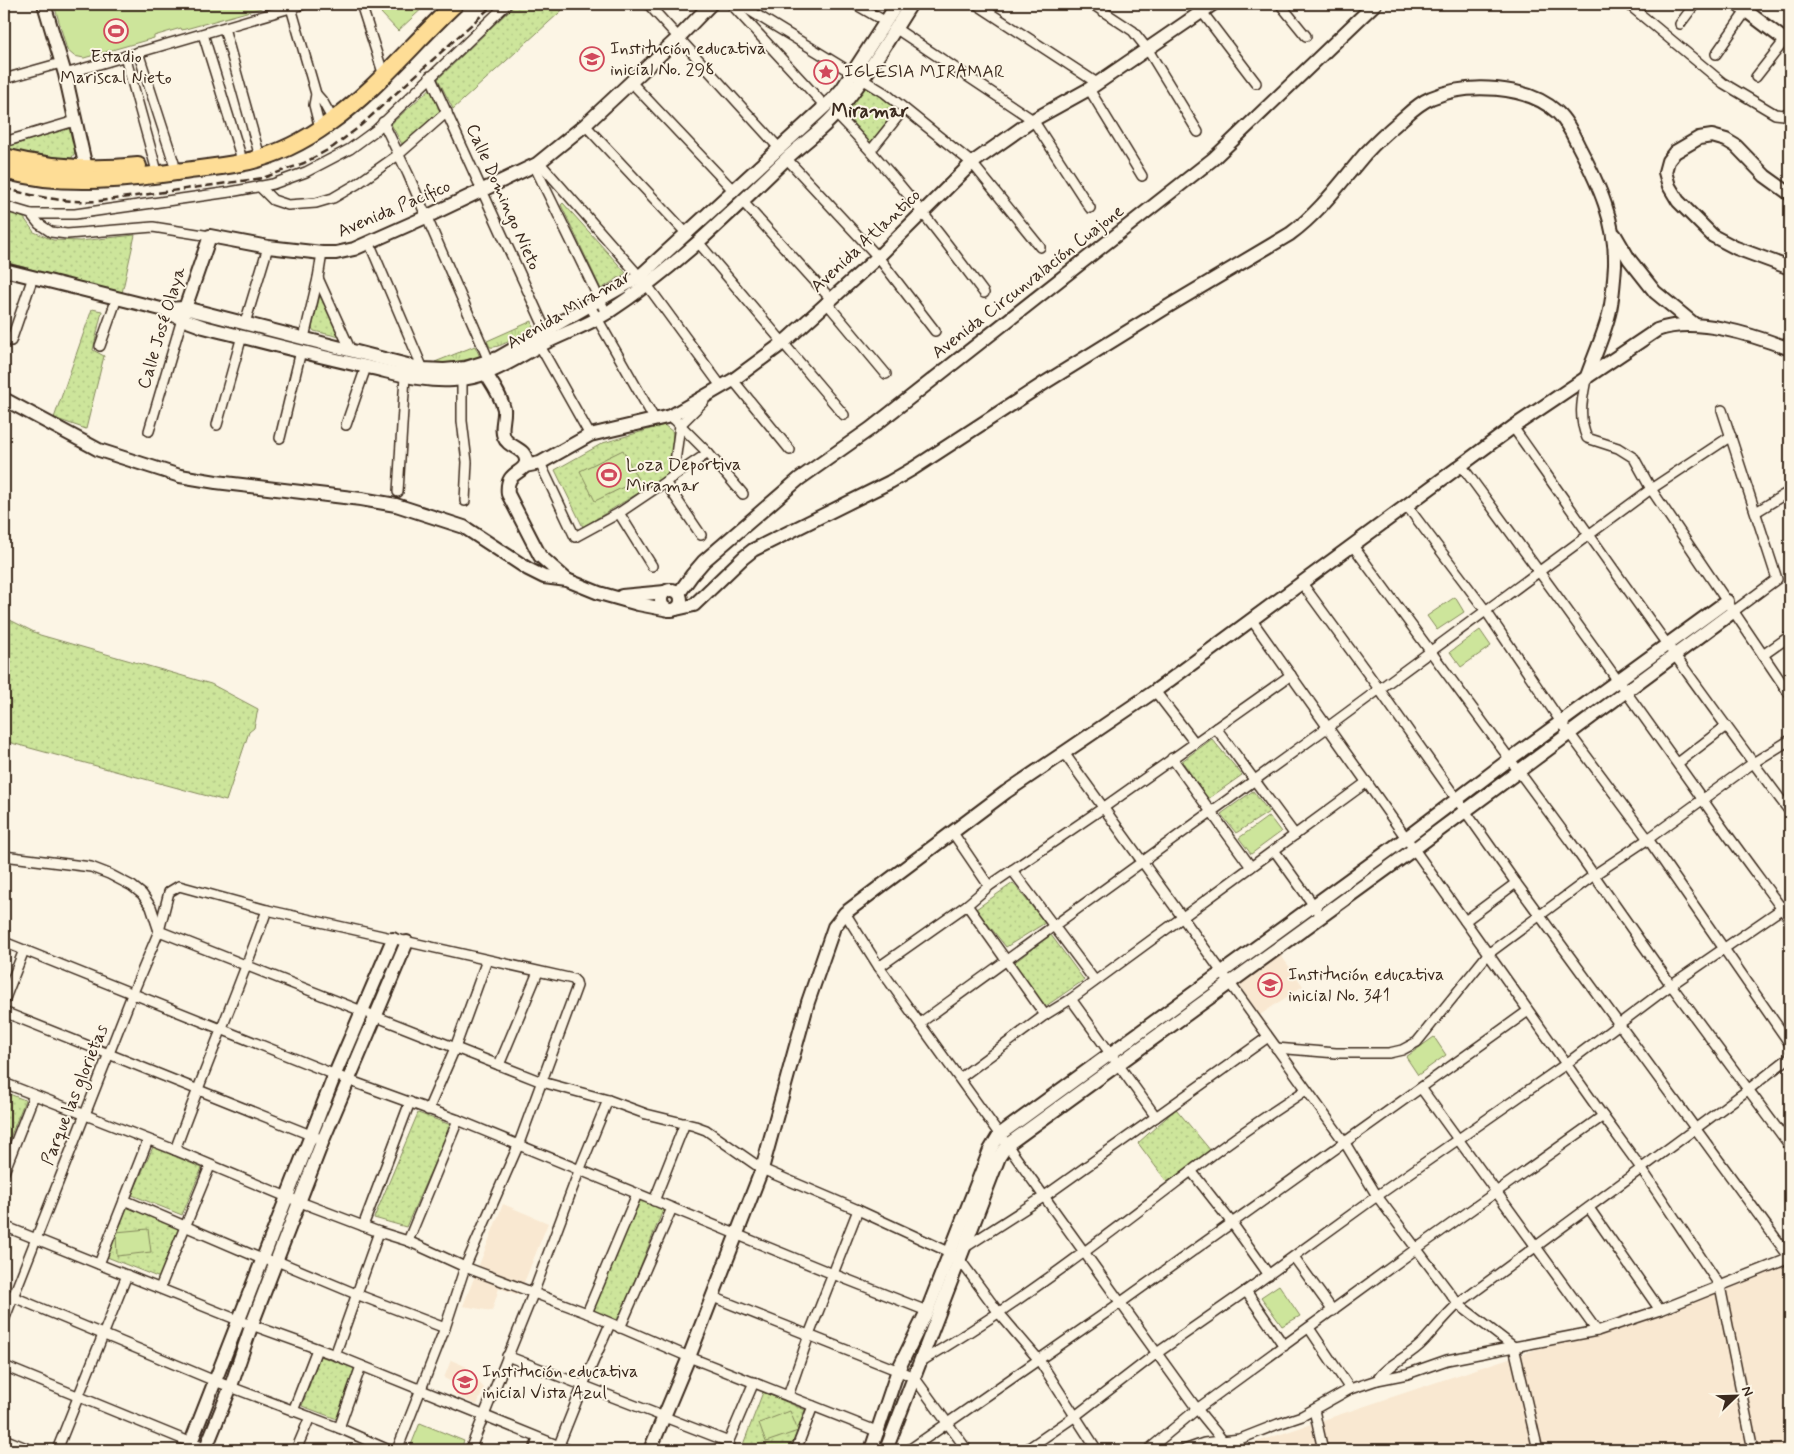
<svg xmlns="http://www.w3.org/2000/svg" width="1794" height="1454" viewBox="0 0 1794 1454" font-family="Mynerve,sans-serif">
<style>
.built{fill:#f9e8d1}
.grass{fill:url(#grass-tufts);stroke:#84885c}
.park{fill:url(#park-dots);stroke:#84885c}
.pitch{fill:#cde59b;stroke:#84885c}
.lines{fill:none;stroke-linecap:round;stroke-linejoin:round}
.street-casing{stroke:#3b2a1e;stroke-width:12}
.secondary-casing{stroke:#3b2a1e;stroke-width:16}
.highway-casing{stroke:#3b2a1e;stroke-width:20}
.street{stroke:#fcf5e5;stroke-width:9}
.secondary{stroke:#fcf5e5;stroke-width:12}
.highway{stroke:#fedd96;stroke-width:16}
.rail{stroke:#3b2a1e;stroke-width:2.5;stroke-dasharray:8 4;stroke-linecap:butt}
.labels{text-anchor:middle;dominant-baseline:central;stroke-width:4;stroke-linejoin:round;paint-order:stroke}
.poi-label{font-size:18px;fill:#3b2a1e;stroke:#fcf5e5;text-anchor:start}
.street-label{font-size:18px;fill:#3b2a1e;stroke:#fcf5e5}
.neighbourhood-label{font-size:19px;font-weight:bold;fill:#3b2a1e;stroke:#fcf5e5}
</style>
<defs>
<pattern id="grass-tufts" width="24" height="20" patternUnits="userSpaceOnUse" patternTransform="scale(1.25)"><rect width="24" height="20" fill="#cde59b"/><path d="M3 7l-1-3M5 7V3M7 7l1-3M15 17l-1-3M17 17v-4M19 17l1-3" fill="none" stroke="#b1c585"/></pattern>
<pattern id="park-dots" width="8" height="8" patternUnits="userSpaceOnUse" patternTransform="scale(1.25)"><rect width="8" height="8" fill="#cde59b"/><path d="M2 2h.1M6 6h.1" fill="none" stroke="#b1c585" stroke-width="1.8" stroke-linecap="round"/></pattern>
</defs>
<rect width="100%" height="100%" fill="#fcf5e5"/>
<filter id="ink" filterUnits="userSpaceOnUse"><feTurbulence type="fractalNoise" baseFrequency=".02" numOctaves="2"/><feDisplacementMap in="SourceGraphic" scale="10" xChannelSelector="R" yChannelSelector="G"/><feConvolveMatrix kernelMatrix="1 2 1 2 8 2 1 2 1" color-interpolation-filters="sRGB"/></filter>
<g filter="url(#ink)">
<g class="built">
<path d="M1280,954L1303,986L1260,1015L1238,984Z"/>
<path d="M503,1204L548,1223L519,1295L499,1288L492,1311L463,1306Z"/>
<path d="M1790,1265V1450H1233L1440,1381Z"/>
<path d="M451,1360L465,1366L484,1388L477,1405L455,1395L459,1386L444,1378Z"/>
</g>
<g class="grass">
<path d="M532,321L533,327C523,333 500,349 490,347L487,341Z"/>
<path d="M475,346L480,357L448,363L435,362Z"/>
</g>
<g class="park">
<path d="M516,4H569L453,109L438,79Z"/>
<path d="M855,80L899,105L900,109L871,144L837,104Z"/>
<path d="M432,87L442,110L403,146L391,124Z"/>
<path d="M71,127L77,149L71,159L14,152L4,149V148Z"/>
<path d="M563,203L626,273L601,289L561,205Z"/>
<path d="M4,210L24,218L34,232L53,240L80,241L135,235L122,293L4,262Z"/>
<path d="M323,294L342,335L340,337L314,331L312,328L320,295Z"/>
<path d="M92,309L102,311L93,350L104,356L86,429L54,418Z"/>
<path d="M664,425L673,432L671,466L666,476L583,527L555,470L603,443Z"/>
<path d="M4,617L40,635L211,684L258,709L254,728L249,732L226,801L4,741Z"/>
<path d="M1212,739L1242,775L1208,799L1182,761Z"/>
<path d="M1253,791L1269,812L1236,833L1221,814Z"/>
<path d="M1013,883L1045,923L1006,947L976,909Z"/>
<path d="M1051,935L1084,980L1043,1008L1011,965Z"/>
<path d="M4,1092L25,1100L4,1153Z"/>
<path d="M1176,1109L1211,1151L1167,1182L1138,1143Z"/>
<path d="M418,1113L451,1125L406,1227L374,1218Z"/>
<path d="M153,1147L202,1168L182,1215L132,1195Z"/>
<path d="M641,1199L663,1210L618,1322L591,1310Z"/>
<path d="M127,1207L180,1227L160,1278L107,1257Z"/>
<path d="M320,1356L355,1369L337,1419L302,1406Z"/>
<path d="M763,1392L805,1410L790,1450H741Z"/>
</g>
<g class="pitch">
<path d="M54,4H268L261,8L182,30L181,28L154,36V38L84,58L74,56L67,50Z"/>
<path d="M391,4H427L398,31L381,13Z"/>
<path d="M623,450L638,480L595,501L580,471Z"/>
<path d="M1455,597L1464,612L1437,630L1427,616Z"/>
<path d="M1480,630L1491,646L1461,667L1450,652Z"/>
<path d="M1269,816L1281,832L1251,854L1239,838Z"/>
<path d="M1434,1037L1446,1055L1418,1075L1406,1057Z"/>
<path d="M148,1229L151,1252L117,1256L116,1232Z"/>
<path d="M1279,1285L1300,1316L1282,1326L1261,1297Z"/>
<path d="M790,1411L798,1431L766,1442L759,1423Z"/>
<path d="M420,1423L464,1441L460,1450H409Z"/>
</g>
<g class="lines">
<g class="street-casing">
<g id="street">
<path d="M290,4L316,94L314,105L320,129"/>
<path d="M361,4L384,76"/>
<path d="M648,4L779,148"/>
<path d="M731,4L825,106"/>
<path d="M739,4L885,93L972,163L1040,247"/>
<path d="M855,4L886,22"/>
<path d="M976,4L1097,83"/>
<path d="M1092,4L1133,31L1148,50L1198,132"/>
<path d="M1196,4L1256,83"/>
<path d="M1280,4L1306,36"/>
<path d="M1628,4L1723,83L1775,114L1784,115L1790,111"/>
<path d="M1680,24L1695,4"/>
<path d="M224,28L260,157"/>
<path d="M895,28L1033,120L1090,208"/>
<path d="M203,34L240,153L241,163"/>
<path d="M138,52L174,163L175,172"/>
<path d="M1716,54L1746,11"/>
<path d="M125,56L158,175"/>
<path d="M65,74L304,4"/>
<path d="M430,76L546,331"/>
<path d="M1756,77L1785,40"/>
<path d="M4,79L61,63"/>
<path d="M630,81L733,190"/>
<path d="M1089,89L1142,176"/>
<path d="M316,94L323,102L333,120"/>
<path d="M836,114C891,170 937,230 984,293"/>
<path d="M383,122L408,174L489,361"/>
<path d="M585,125L687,234"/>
<path d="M4,142L75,121"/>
<path d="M872,149L904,109"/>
<path d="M786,158L878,257L935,331"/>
<path d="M539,162L647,285L721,386"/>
<path d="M534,165L606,313"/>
<path d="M259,186L273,200L288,205L316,203L333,198L357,184L398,155L447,112"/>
<path d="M743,202L830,298"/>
<path d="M4,206L31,214H75L230,192L273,184L306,172L350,149L376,130L507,4"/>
<path d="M31,214L39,224L51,232L67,234L153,227L210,236"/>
<path d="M369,242L423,369"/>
<path d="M698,242L844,415"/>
<path d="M318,278L351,351"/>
<path d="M826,302L886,374"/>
<path d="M590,306L655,420"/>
<path d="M245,323L268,247"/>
<path d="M304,338L318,278L322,253"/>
<path d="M11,341L33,277"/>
<path d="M100,346L117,298"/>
<path d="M540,346L590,435"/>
<path d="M1586,379C1582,400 1578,417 1587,438L1618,448L1634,458L1651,489L1790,695"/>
<path d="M462,380V421L467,462L465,501"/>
<path d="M733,380L790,450"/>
<path d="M1722,410L1777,579L1734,611"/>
<path d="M671,416L708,453L743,494"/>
<path d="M217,425L242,336"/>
<path d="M346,425L366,367"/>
<path d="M1513,427C1604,556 1695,686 1790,812"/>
<path d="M149,431L182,319"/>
<path d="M280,438L301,351"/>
<path d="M540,463L575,537L619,513L708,453"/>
<path d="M1461,465C1543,576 1623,687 1703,800C1731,841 1761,880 1790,920"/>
<path d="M673,477L680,425L704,401"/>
<path d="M665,482L701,535"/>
<path d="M398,492L405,376"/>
<path d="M1407,506L1486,611L1561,722L1648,839L1790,1044"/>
<path d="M1756,512L1790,491"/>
<path d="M619,513L652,566"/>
<path d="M1353,546L1570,841L1671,985L1790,1146"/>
<path d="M1301,582L1379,689L1516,883L1790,1258"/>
<path d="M1251,619L1603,1116L1641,1168L1720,1286L1753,1450"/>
<path d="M1763,655L1790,636"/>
<path d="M1155,691L1195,743"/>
<path d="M1216,728L1295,835"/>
<path d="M1064,753L1345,1143L1377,1196L1458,1304L1514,1347"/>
<path d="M1172,758L1251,867"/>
<path d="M1678,763L1726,726"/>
<path d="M953,833L989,886"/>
<path d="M1274,850L1317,910"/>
<path d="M4,856L91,867L109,874L132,886L142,894L151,907L159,931L542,1082L608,1100L646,1114L695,1126L706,1130L762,1169L858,1210L949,1252L960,1260L999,1313L1039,1360L1097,1450"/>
<path d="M1012,870L1095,981"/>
<path d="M967,905L1045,1015"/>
<path d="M845,913L879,967L1197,1409L1223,1441"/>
<path d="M1465,921L1516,883"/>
<path d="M4,942L348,1080L458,1120L833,1274L927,1311"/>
<path d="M879,967L967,905L989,886L1103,808L1291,675"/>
<path d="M1071,999L1156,1117"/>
<path d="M4,1001L24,950"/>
<path d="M4,1012L323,1140"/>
<path d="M920,1023L1328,727L1651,489L1731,436"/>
<path d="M1276,1048L1336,1053H1389L1402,1050L1417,1042L1488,954L1594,875L1648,839L1753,763L1790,740"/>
<path d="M499,1065L538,972"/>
<path d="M960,1078L1045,1015L1071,999L1367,782"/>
<path d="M4,1083L175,1150L287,1197L379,1232L408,1241L465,1267L587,1313L689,1357L879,1432"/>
<path d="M1421,1088L1597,1331"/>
<path d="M428,1110L455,1048L487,960"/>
<path d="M175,1150C204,1070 238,991 267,910"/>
<path d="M4,1172L34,1095"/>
<path d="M1192,1172L1232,1223L1269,1275"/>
<path d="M124,1200L264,1260L277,1261L356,1294L445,1328"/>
<path d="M654,1201L685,1123"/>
<path d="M1589,1208L1660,1310"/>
<path d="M4,1226L238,1320L335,1355L569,1450"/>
<path d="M363,1226L410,1102"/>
<path d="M408,1241L458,1120"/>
<path d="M964,1248L1045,1196L1268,1037"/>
<path d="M1294,1257L1333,1311"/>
<path d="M99,1264L148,1140"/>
<path d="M160,1288L210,1166"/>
<path d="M1246,1291L1284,1346"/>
<path d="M4,1293L215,1381L339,1428L389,1450"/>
<path d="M713,1297L914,1377L967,1450"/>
<path d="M587,1313L637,1194"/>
<path d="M4,1320L132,995L159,931L169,892L179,886L267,910L573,979L576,982L577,986L518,1146L465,1267L445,1328L397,1450"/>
<path d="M620,1328L672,1208"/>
<path d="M1309,1328L1350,1389"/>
<path d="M335,1355L379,1232"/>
<path d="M507,1356L729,1442"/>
<path d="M920,1362C1025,1301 1120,1225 1216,1152C1245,1130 1276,1110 1306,1090"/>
<path d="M4,1366L209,1450"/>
<path d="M1377,1380C1389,1363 1409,1357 1423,1342C1435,1329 1445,1316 1458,1304L1749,1089L1790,1057"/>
<path d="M788,1396L809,1335L858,1210"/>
<path d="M1314,1410L1323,1450"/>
<path d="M293,1411L317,1349"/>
<path d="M339,1428L361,1366"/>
<path d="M4,1439L31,1450"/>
<path d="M559,1445L583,1385L610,1324"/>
<path d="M57,1450L127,1275"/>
<path d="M296,1450L310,1417"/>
<path d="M470,1450L533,1294L579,1171L608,1100"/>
<path d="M534,1450L538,1439"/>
<path d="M725,1450L754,1382"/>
<path d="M796,1450L813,1406"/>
<path d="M909,1450L1120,1303L1528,1011"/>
<path d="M1026,1450L1074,1417L1157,1353L1246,1291L1377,1196L1566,1064L1671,985L1790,903"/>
<path d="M1148,1450L1197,1409L1416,1249L1603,1116"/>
<path d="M1184,1450L1204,1443L1240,1439L1278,1424L1302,1416L1350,1389L1377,1380L1407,1374L1447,1360L1514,1347"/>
<path d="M1538,1450L1514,1347L1597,1331L1660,1310L1790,1258"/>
</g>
</g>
<g class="secondary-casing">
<g id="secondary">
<path d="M44,4L65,74L88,177"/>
<path d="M1737,4L1790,44"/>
<path d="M1790,194L1765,176L1736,146L1726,140L1712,136L1699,138L1675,152L1668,161L1665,172L1669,186L1678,201L1713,236L1736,248L1790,268"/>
<path d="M1615,235L1629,259L1655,292L1694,324"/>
<path d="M4,270L161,309L182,319L204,327C260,341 316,356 372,368C399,374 425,382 453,380C489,378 510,361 541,345C562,334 586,326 607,313C673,270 728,215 784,161C801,144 823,130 838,111C866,78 888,40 911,4"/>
<path d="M164,309L185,308L423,369L444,370L466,368L498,358L639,277L833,99L842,89L897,4"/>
<path d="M183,314L210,236L268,247L322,253H336L354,249L426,217L537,164L585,125L678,38L711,4"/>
<path d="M486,374C493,385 501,396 504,409C505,418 500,429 504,437C508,448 527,448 526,462C524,475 505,470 508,494L540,556L567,580"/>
<path d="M4,399L99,450L180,476L216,482L361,499L396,505L464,527L528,569L544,577L567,580L599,593L638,604L669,610"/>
<path d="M525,466L540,463L590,435L671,416L733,380L783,343L878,257L972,163L1033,120L1089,89L1213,4"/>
<circle cx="671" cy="600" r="10"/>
<path d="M679,593L692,575L704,561L799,479L870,429L1213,159L1375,4"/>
<path d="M622,596L665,592"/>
<path d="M676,609L694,605L743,558L753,550L890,482L914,468L1046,382L1172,304L1290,234C1320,212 1341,182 1365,154C1376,142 1388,131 1401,120C1410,112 1419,103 1431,98C1467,82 1527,85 1557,112C1567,121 1573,135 1579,147C1599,185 1616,222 1615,265C1614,280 1613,296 1610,310C1605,333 1594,356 1586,379"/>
<path d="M188,1450L335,1074L393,939"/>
<path d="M205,1450L231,1386L252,1324L323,1140L407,942"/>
<path d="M650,1450L689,1357L762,1169L808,1002L834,927L845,913L1006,792L1155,691L1513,427L1657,330C1696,316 1753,335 1790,349"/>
<path d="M871,1450L898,1370L927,1311L990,1150L999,1135L1406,838L1510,759L1727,601"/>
<path d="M886,1450L999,1157L1007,1145L1414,849L1734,611"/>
</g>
</g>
<g class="highway-casing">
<g id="highway">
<path d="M4,157C48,168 92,171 138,166"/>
<path d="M4,170C61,186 119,180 176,172C197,169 219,167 240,163C272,157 303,142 329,123C376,90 413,43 455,4"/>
</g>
</g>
<use href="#street" class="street"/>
<use href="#secondary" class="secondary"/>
<use href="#highway" class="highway"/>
<path class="rail" d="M4,188C36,197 66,203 100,201L263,178L304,163L333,147L359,127L494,4"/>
</g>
</g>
<defs>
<g id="stadium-ring" transform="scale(1.25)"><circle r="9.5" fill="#fcf5e5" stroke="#d1495b" stroke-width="1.5"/><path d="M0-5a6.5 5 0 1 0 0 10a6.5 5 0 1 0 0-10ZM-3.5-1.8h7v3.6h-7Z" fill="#d1495b"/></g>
<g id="school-ring" transform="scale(1.25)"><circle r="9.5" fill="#fcf5e5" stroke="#d1495b" stroke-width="1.5"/><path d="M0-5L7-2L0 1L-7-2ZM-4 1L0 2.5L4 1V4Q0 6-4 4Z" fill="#d1495b"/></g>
<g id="sight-ring" transform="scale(1.25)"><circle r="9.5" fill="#fcf5e5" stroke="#d1495b" stroke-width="1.5"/><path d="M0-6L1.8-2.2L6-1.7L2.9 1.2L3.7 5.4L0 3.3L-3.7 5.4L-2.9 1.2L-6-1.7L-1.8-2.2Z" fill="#d1495b"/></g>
</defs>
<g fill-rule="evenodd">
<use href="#stadium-ring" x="116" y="31"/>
<use href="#school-ring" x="592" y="59"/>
<use href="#sight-ring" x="826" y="72"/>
<use href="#stadium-ring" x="609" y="475"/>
<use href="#school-ring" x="1270" y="985"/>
<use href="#school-ring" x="465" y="1382"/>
</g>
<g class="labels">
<g class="poi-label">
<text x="610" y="49">Institución educativa<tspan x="610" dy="21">inicial No. 298</tspan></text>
<text x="116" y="57" text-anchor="middle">Estadio<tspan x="116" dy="21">Mariscal Nieto</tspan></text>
<text x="844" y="72">IGLESIA MIRAMAR</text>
<text x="626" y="465">Loza Deportiva<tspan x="626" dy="21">Miramar</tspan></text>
<text x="1288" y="975">Institución educativa<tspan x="1288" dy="21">inicial No. 341</tspan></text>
<text x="482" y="1372">Institución educativa<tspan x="482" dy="21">inicial Vista Azul</tspan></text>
</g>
<g class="street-label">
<text transform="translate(503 197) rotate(66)">Calle Domingo Nieto</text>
<text transform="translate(394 209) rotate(-23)">Avenida Pacifico</text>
<text transform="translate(866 241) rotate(-43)">Avenida Atlantico</text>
<text transform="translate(1028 282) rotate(-38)">Avenida Circunvalación Cuajone</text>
<text transform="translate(569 310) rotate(-30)">Avenida Miramar</text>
<text transform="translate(162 328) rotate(-73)">Calle José Olaya</text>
<text transform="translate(75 1095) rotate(-68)">Parque las glorietas</text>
</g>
<g class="neighbourhood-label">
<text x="870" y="111">Miramar</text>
</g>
</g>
<rect width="1794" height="1454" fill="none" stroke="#fcf5e5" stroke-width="20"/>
<rect x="10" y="10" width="1774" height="1434" fill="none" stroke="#3b2a1e" stroke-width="2" filter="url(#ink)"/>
<g transform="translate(1736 1396) rotate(67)" stroke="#fcf5e5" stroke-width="4" paint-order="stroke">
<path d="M0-4L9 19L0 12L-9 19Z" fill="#3b2a1e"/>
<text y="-8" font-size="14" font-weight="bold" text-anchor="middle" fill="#3b2a1e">N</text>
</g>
</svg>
